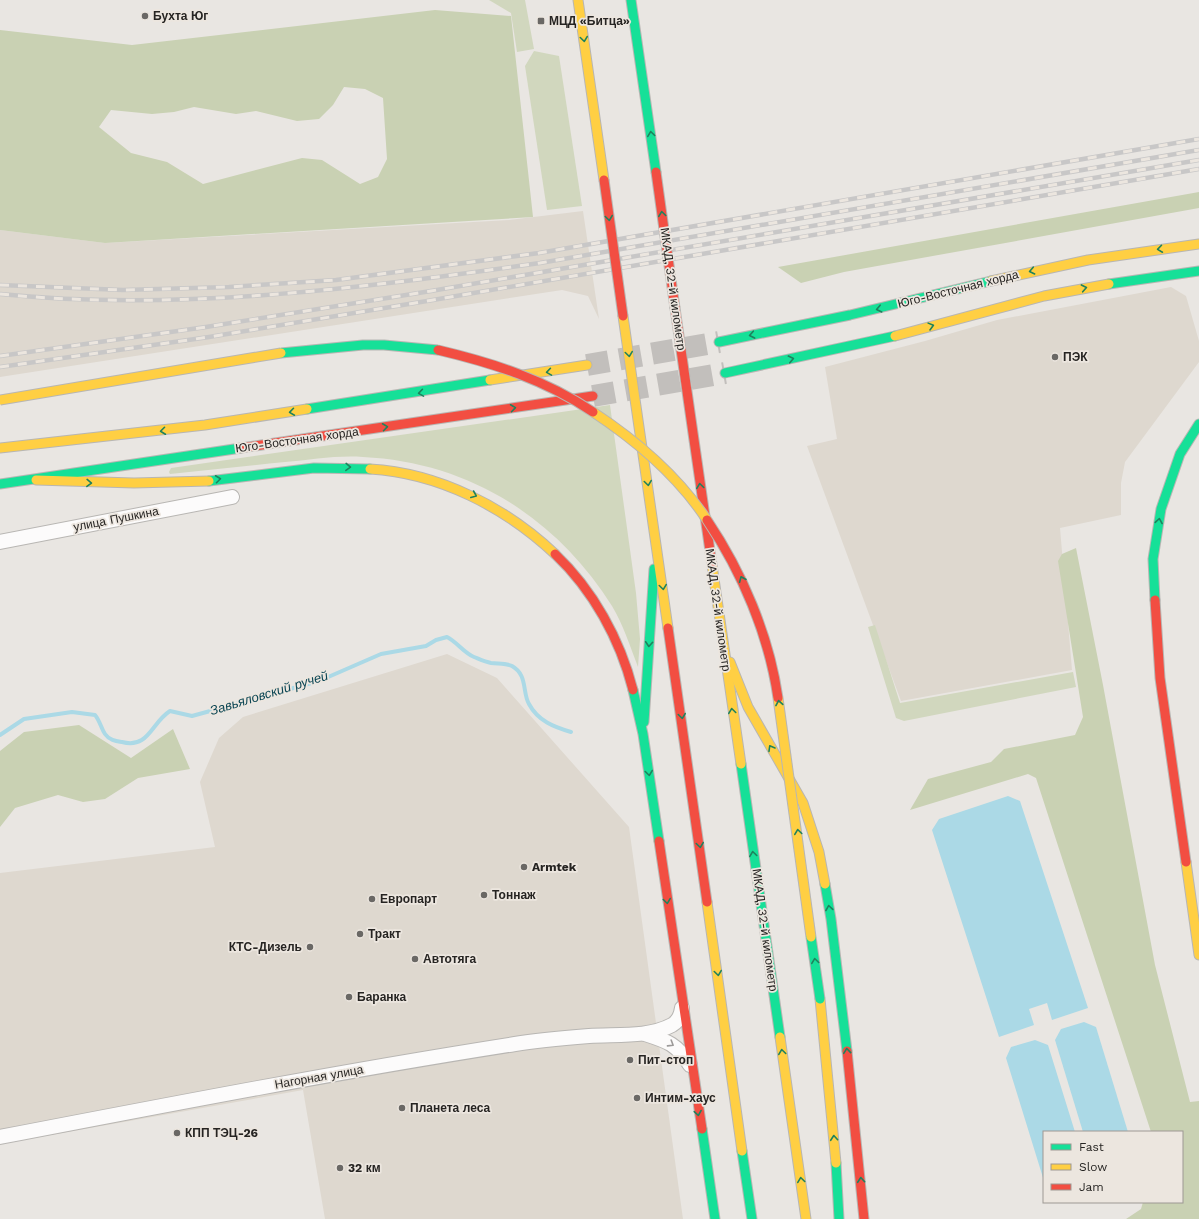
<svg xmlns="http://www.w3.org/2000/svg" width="1199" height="1219" viewBox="0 0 1199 1219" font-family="'Work Sans',sans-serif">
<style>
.built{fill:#ded8cf}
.green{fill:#d1d7be}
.forest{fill:#c9d1b3;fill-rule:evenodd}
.water{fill:#abd9e6}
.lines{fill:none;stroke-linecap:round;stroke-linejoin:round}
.stream{stroke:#abd9e6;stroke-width:4}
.primary-tunnel{stroke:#c2bfbc;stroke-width:22;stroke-dasharray:22 11;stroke-linecap:butt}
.street-casing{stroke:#b8b6b3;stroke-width:16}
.fast-casing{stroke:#b8b6b3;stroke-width:11}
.slow-casing{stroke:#b8b6b3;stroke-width:11}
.jam-casing{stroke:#b8b6b3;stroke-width:11}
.street{stroke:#fcfbfb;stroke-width:14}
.fast{stroke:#16e098;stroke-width:9}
.slow{stroke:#ffcf43;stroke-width:9}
.jam{stroke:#f24e42;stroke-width:9}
.rail-casing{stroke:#c8c7c7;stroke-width:4.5}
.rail{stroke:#ece6df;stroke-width:3;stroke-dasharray:9;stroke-linecap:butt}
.fast-bridge-casing{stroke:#b8b6b3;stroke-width:11;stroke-linecap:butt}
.slow-bridge-casing{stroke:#b8b6b3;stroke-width:11;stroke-linecap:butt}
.jam-bridge-casing{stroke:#b8b6b3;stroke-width:11;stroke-linecap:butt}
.fast-bridge{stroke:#16e098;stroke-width:9}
.slow-bridge{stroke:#ffcf43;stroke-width:9}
.jam-bridge{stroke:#f24e42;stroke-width:9}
.oneway{stroke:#1e825d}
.oneway2{stroke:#9c9a99}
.poi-dot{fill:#6a6865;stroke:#ece6df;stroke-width:1.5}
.labels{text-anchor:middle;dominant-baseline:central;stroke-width:3.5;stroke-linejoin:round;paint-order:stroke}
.poi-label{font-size:12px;font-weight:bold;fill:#262422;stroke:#ece6df;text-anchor:start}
.street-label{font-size:12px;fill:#262422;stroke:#ece6df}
.water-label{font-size:13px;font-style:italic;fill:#0a4553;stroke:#ece6df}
</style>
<rect width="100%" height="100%" fill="#e9e6e2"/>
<g class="built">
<path d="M583,211L599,319L588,296L562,290L0,377V230L105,243L509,220Z"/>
<path d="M1171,287L1186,296L1199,341V362L1125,462L1121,483V515L1060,528L1072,670L901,701L807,446L837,439L825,367L925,341L997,320Z"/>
<path d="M447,654L497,678L629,827L683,1219H325L303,1090L0,1144V873L215,847L200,782L219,738L243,717Z"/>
</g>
<g class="green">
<path d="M489,0H525L534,49L517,52L511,13Z"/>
<path d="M534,51L559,56L582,206L547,210L525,66Z"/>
<path d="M610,405L636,593L640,639L638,667C630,646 623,624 612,606C556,517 468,462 363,457C337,455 311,460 285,462C247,466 208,470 170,474L169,472L171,468Z"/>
<path d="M875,625L900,703L1073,672L1076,687L904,721L896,718L868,627Z"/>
</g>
<g class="forest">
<path d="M435,10L511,16L533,217L105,243L0,230V30L132,45ZM344,87L365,89L383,98L387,159L378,177L360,184L322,160L302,158L203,184L167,162L131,153L99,127L111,110L152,114L174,112L194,107L236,114L256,111L297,121L319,119L333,105Z"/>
<path d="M1199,192V208L844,272L801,283L778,267Z"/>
<path d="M1076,548L1103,685L1155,965L1190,1102L1199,1101V1219H1126L1141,1209L1143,1202H1182V1132H1151L1036,778L1028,774L910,810L928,779L991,762L1004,749L1075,735L1083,717L1058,561L1062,554Z"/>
<path d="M79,725L131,758L173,729L190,769L138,778L105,799L83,802L58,795L15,808L0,827V751L24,732Z"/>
</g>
<g class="water">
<path d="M1008,796L1020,801L1088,1008L1052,1020L1047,1003L1029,1009L1034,1025L999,1037L932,830L939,819Z"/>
<path d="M1084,1022L1096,1027L1128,1132H1083L1055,1040L1061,1029Z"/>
<path d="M1035,1040L1048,1045L1075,1132H1044V1181L1006,1058L1011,1047Z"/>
</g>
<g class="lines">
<path class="stream" d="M0,735L24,719L72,712L95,715C100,721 101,728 105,734C109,740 116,741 122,742C149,749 151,723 170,711L192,716L319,681L381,654L426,646L436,640L447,637C457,642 464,653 474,657C479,659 485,662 491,663C498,664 506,663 512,666C528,675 522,692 529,704C538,721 554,727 571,732"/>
<g class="primary-tunnel">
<path d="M587,365L719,342"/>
<path d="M593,396L725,373"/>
</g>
<g class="street-casing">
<g id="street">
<path d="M0,542L232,497"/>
<path d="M645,1034C667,1041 677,1044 690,1065"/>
<path d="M0,1137C171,1104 342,1071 515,1044C539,1040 564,1038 589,1036C615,1034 648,1038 672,1025C679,1021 681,1015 682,1008"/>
</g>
</g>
<g class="fast-casing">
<g id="fast">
<path d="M631,0L656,172"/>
<path d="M1109,284L1199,271"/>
<path d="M719,342L850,315L991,281"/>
<path d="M725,373L895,336"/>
<path d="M307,409L490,380"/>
<path d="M209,481L314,468L370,469"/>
<path d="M0,484L241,448"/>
<path d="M1155,600L1153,559L1161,509L1180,454L1199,424"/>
<path d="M633,690L643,734L659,841"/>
<path d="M644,722L654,569"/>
<path d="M741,764L780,1037"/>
<path d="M825,884L831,919L847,1051"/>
<path d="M702,1129L715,1219"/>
<path d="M742,1151L752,1219"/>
<path d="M836,1163L839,1219"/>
</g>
</g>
<g class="slow-casing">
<g id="slow">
<path d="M578,0L604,180"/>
<path d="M991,281L1088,260L1199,244"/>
<path d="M623,316L668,628"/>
<path d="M895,336L1044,296L1109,284"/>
<path d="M490,380L587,365"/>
<path d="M0,448L205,425L307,409"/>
<path d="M370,469C439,473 505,507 555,554"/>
<path d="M36,480L134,483L209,481"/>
<path d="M712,565L741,764"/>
<path d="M730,662L748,707L803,803L819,852L825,884"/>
<path d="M1186,862L1199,955"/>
<path d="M707,902L742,1151"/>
<path d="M820,999L836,1163"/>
<path d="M780,1037L806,1219"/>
</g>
</g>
<g class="jam-casing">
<g id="jam">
<path d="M675,308L712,565"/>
<path d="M241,448L593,396"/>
<path d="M555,554C593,590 620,639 633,690"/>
<path d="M1155,600L1160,678L1186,862"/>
<path d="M668,628L707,902"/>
<path d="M659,841L702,1129"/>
<path d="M847,1051L864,1219"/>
</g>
</g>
<use href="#street" class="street"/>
<use href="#fast" class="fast"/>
<use href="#slow" class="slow"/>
<use href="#jam" class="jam"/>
<g class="rail-casing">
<g id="rail">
<path d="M0,285L123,290L229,287L336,280L539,253L1199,139"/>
<path d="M0,294C180,312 362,288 540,263L1199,150"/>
<path d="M0,356L206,327L431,291L1199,160"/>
<path d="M0,367L209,337L433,300L1199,169"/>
</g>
</g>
<use href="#rail" class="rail"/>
<g class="fast-bridge-casing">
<g id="fast-bridge">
<path d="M281,353L363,345H384L438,350"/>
<path d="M811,937L820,999"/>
</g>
</g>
<g class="slow-bridge-casing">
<g id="slow-bridge">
<path d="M0,400L281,353"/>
<path d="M593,412C637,441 678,476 707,520"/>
<path d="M778,698L811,937"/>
</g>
</g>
<g class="jam-bridge-casing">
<g id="jam-bridge">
<path d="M656,172L675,308"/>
<path d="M604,180L623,316"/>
<path d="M438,350C493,363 546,380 593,412"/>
<path d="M707,520C742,572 769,635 778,698"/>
</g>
</g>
<use href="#fast-bridge" class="fast-bridge"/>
<use href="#slow-bridge" class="slow-bridge"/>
<use href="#jam-bridge" class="jam-bridge"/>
</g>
<defs><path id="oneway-chevron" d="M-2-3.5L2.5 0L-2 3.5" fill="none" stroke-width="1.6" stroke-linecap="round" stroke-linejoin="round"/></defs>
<g class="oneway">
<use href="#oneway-chevron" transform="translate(584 39) rotate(82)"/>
<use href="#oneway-chevron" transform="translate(651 134) rotate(-98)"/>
<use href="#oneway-chevron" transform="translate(662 214) rotate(-98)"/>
<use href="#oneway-chevron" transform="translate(609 218) rotate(82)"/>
<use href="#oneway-chevron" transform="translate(1160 249) rotate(172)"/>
<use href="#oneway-chevron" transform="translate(1032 271) rotate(168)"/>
<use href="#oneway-chevron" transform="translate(1084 288) rotate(-11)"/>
<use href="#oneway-chevron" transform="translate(879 309) rotate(167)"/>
<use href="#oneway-chevron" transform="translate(931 326) rotate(-15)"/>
<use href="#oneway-chevron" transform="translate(752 335) rotate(169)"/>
<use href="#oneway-chevron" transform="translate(629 354) rotate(82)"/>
<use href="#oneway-chevron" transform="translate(791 359) rotate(-12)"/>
<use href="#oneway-chevron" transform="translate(549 372) rotate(171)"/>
<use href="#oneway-chevron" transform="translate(421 393) rotate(171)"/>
<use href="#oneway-chevron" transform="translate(513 408) rotate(-8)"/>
<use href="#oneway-chevron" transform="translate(292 412) rotate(172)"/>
<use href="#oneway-chevron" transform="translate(385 427) rotate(-8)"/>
<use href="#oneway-chevron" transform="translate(163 431) rotate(173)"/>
<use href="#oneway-chevron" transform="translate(348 467) rotate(2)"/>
<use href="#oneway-chevron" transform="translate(218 479) rotate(-7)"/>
<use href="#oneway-chevron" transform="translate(89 483) rotate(2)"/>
<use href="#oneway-chevron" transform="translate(648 483) rotate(82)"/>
<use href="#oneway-chevron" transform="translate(700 486) rotate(-98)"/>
<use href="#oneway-chevron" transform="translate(474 495) rotate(23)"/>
<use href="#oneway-chevron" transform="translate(1159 521) rotate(-81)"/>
<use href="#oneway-chevron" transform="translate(742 579) rotate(-113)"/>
<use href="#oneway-chevron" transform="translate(663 587) rotate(82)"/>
<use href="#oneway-chevron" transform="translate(649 644) rotate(94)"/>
<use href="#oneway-chevron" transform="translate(779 703) rotate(-100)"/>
<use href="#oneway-chevron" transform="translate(732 711) rotate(-98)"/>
<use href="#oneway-chevron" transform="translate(682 716) rotate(82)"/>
<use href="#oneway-chevron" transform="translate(771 748) rotate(-120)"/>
<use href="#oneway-chevron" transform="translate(649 773) rotate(82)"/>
<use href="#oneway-chevron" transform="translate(798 832) rotate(-98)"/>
<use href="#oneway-chevron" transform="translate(700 845) rotate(82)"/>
<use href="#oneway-chevron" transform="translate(753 854) rotate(-98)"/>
<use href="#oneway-chevron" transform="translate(667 901) rotate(82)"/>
<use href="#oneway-chevron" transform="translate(829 908) rotate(-99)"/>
<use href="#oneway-chevron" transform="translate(815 961) rotate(-98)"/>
<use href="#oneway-chevron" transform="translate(718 973) rotate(82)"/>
<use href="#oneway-chevron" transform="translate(847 1051) rotate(-96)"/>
<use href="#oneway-chevron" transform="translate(782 1052) rotate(-98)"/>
<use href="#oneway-chevron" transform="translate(698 1113) rotate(81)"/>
<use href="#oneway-chevron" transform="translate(834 1138) rotate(-95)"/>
<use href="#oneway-chevron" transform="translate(801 1180) rotate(-98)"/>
<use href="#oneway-chevron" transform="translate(861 1180) rotate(-95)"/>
</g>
<use class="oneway2" href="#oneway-chevron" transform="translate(671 1044) rotate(32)"/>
<g class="poi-dot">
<circle cx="145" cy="16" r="4"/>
<rect x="537" y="17" width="8" height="8" rx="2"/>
<circle cx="1055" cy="357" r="4"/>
<circle cx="524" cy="867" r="4"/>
<circle cx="484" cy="895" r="4"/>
<circle cx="372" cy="899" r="4"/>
<circle cx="360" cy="934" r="4"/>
<circle cx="310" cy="947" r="4"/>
<circle cx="415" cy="959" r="4"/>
<circle cx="349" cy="997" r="4"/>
<circle cx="630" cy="1060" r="4"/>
<circle cx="637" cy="1098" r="4"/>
<circle cx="402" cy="1108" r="4"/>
<circle cx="177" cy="1133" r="4"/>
<circle cx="340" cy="1168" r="4"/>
</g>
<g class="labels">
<g class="poi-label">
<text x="153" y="16">Бухта Юг</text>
<text x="549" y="21">МЦД «Битца»</text>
<text x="1063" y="357">ПЭК</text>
<text x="532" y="867">Armtek</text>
<text x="492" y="895">Тоннаж</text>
<text x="380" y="899">Европарт</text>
<text x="368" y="934">Тракт</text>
<text x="302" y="947" text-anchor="end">КТС-Дизель</text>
<text x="423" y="959">Автотяга</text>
<text x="357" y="997">Баранка</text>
<text x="638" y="1060">Пит-стоп</text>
<text x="645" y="1098">Интим-хаус</text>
<text x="410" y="1108">Планета леса</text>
<text x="185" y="1133">КПП ТЭЦ-26</text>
<text x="348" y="1168">32 км</text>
</g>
<g class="street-label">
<text transform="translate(673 289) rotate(82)">МКАД, 32-й километр</text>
<text transform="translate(958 289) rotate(-14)">Юго-Восточная хорда</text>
<text transform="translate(297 440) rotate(-8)">Юго-Восточная хорда</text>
<text transform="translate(116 519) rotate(-11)">улица Пушкина</text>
<text transform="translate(718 610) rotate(82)">МКАД, 32-й километр</text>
<text transform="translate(765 930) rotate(82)">МКАД, 32-й километр</text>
<text transform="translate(319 1077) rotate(-10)">Нагорная улица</text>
</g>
<g class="water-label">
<text transform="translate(269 693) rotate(-17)">Завьяловский ручей</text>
</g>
</g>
<rect x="1043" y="1131" width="140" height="72" fill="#ece6df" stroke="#9d9893"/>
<rect x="1051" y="1144" width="20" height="6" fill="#16e098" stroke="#9d9893"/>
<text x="1079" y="1151" font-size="12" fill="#262422">Fast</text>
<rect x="1051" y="1164" width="20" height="6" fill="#ffcf43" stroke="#9d9893"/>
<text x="1079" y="1171" font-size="12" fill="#262422">Slow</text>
<rect x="1051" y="1184" width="20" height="6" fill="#f24e42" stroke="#9d9893"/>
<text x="1079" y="1191" font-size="12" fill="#262422">Jam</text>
</svg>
